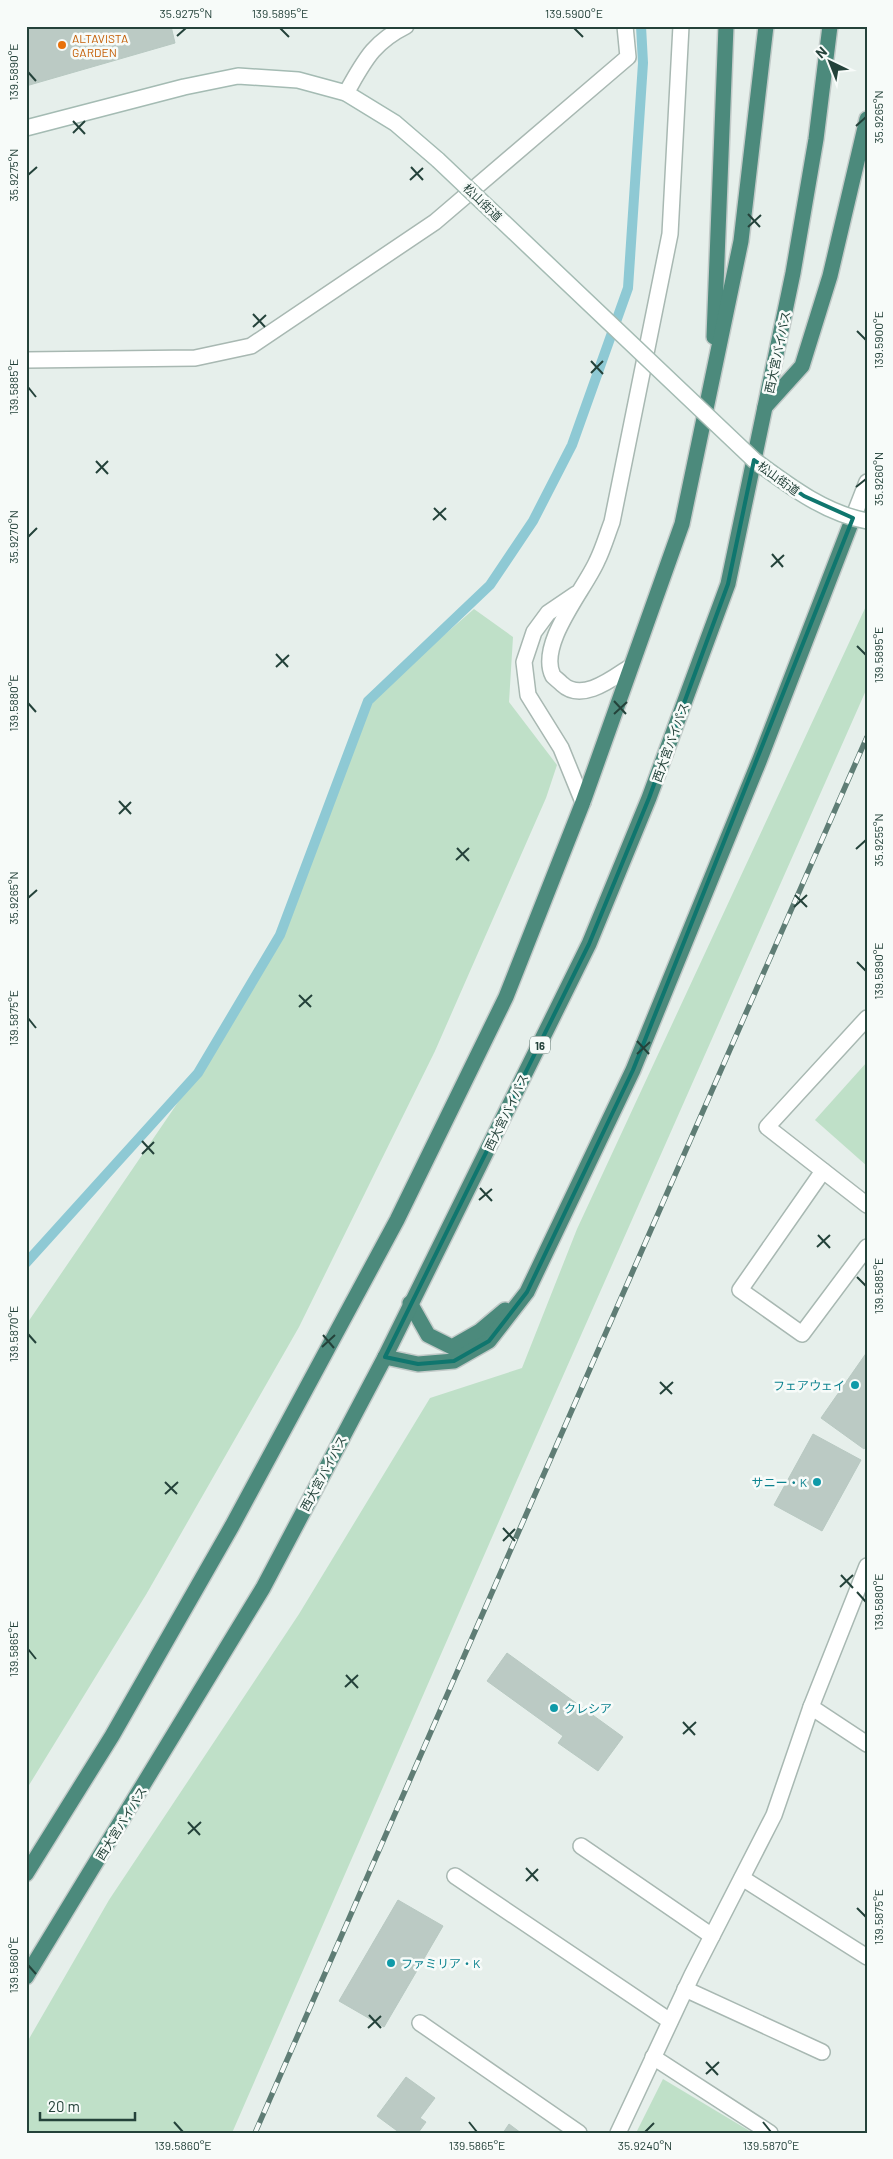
<svg xmlns="http://www.w3.org/2000/svg" width="893" height="2159" viewBox="0 0 893 2159" font-family="Barlow,'Noto Sans JP',sans-serif">
<style>
.green{fill:#bfe0c8}
.lines{fill:none;stroke-linecap:round;stroke-linejoin:round}
.stream{stroke:#8ec9d4;stroke-width:10}
.building{fill:#bbcac4;stroke:#b8c9c2}
.minor-casing{stroke:#a8b8b2;stroke-width:18}
.tertiary-casing{stroke:#a8b8b2;stroke-width:18}
.secondary-casing{stroke:#a4bbb3;stroke-width:18}
.trunk-casing{stroke:#c2cac8;stroke-width:18}
.minor{stroke:#fff;stroke-width:15}
.tertiary{stroke:#fff;stroke-width:15}
.secondary{stroke:#fff;stroke-width:15}
.trunk{stroke:#4c8a7c;stroke-width:15}
.rail-casing{stroke:#5f7d75;stroke-width:5.5}
.rail{stroke:#f7fbf9;stroke-width:4;stroke-dasharray:11;stroke-linecap:butt}
.secondary-bridge-casing{stroke:#a4bbb3;stroke-width:18;stroke-linecap:butt}
.secondary-bridge{stroke:#fff;stroke-width:15}
.marked{fill:none;stroke:#0f766e;stroke-width:4;stroke-linejoin:round}
.ticks{fill:none;stroke:#24423a;stroke-width:2}
.food-dot{fill:#e8710a;stroke:#f7fbf9;stroke-width:2}
.culture-dot{fill:#0f9aa8;stroke:#f7fbf9;stroke-width:2}
.labels{text-anchor:middle;dominant-baseline:central;stroke-width:5;stroke-linejoin:round;paint-order:stroke}
.shield{fill:#f7fbf9;stroke:#637a73;stroke-width:1}
.shield-label{font-size:11px;font-weight:bold;fill:#24423a}
.food-label{font-size:12px;fill:#c56008;stroke:#f7fbf9;text-anchor:start}
.street-label{font-size:12px;fill:#24423a;stroke:#f7fbf9}
.culture-label{font-size:12px;fill:#0d838f;stroke:#f7fbf9;text-anchor:end}
.neatline{fill:none;stroke:#24423a;stroke-width:2}
.ticks-label{font-size:12px;text-anchor:middle;fill:#24423a}
</style>
<rect width="100%" height="100%" fill="#e6efeb"/>
<g class="green">
<path d="M867,604V688L517,1480L232,2133H26V2044L109,1900L299,1614L430,1398L522,1368L577,1229Z"/>
<path d="M474,609L513,637L509,702L557,765L546,798L435,1051L299,1327L147,1593L26,1790V1325L198,1073L280,935L368,701Z"/>
<path d="M867,1062V1166L815,1120Z"/>
<path d="M663,2079L753,2133H636Z"/>
</g>
<g class="lines">
<path class="stream" d="M26,1263L198,1073L280,935L368,701L490,585L533,521L572,445L628,288L643,63L641,26"/>
</g>
<g class="building">
<path d="M26,26H171L175,43L26,86Z"/>
<path d="M867,1352V1445L864,1449L821,1418Z"/>
<path d="M813,1434L861,1460L822,1531L774,1505Z"/>
<path d="M507,1653L623,1737L598,1771L558,1743L563,1736L487,1681Z"/>
<path d="M398,1900L443,1926L384,2027L339,2001Z"/>
<path d="M406,2077L435,2098L420,2118L426,2122L418,2133H400L377,2116Z"/>
<path d="M509,2124L521,2133H503Z"/>
</g>
<g class="lines">
<g class="minor-casing">
<g id="minor">
<path d="M346,93C364,62 372,43 406,26"/>
<path d="M26,360L195,358L251,346L435,222L628,57L625,26"/>
<path d="M576,594L548,613L534,632L524,662L528,695L561,748L583,802"/>
<path d="M630,667C613,678 582,703 562,684C559,681 555,678 553,676C537,644 585,589 597,561C603,549 607,535 612,522L670,234L681,26"/>
<path d="M867,1018L767,1127L867,1205"/>
<path d="M823,1171L740,1290L802,1334L867,1247"/>
<path d="M811,1707L867,1744"/>
<path d="M581,1846L712,1936"/>
<path d="M455,1876L670,2021"/>
<path d="M742,1878L867,1957"/>
<path d="M685,1989L822,2052"/>
<path d="M420,2023L579,2133"/>
<path d="M653,2057L770,2133"/>
<path d="M618,2133L692,1975L774,1815L811,1707L867,1566"/>
</g>
</g>
<g class="tertiary-casing">
<path id="tertiary" d="M853,518L867,482"/>
</g>
<g class="secondary-casing">
<path id="secondary" d="M26,128L184,87L238,76L298,80L346,93L395,123L438,160"/>
</g>
<g class="trunk-casing">
<g id="trunk">
<path d="M714,337L726,26"/>
<path d="M765,407L802,366L830,276L867,119"/>
<path d="M410,1303L428,1335L452,1347L480,1331L505,1310"/>
<path d="M385,1357L418,1364L454,1361L489,1341L527,1292L633,1070L760,759L853,518"/>
<path d="M26,1874L112,1736L232,1526L397,1220L506,997L583,802L682,524L741,241L766,26"/>
<path d="M26,1977L263,1588L385,1357L589,944L649,798L728,584L793,273L816,139L830,26"/>
</g>
</g>
<use href="#minor" class="minor"/>
<use href="#tertiary" class="tertiary"/>
<use href="#secondary" class="secondary"/>
<use href="#trunk" class="trunk"/>
<g class="rail-casing">
<path id="rail" d="M255,2133L867,737"/>
</g>
<use href="#rail" class="rail"/>
<g class="secondary-bridge-casing">
<path id="secondary-bridge" d="M438,160L754,460C788,485 824,513 867,521"/>
</g>
<use href="#secondary-bridge" class="secondary-bridge"/>
</g>
<path class="marked" d="M754,460L804,496L853,518L633,1070L527,1292L489,1341L454,1361L418,1364L385,1357L589,944L649,798L728,584Z"/>
<path class="ticks" d="M280,28L289,37M574,28L583,37M177,36L186,28M28,72L36,81M73,121L85,134M856,126L866,117M73,133L85,121M411,167L423,180M28,175L37,167M410,180L423,168M748,214L760,227M748,227L761,215M253,314L265,327M253,327L266,315M857,331L866,340M591,361L603,374M591,373L603,361M28,387L36,397M96,461L108,474M96,473L108,461M856,487L866,479M434,508L446,520M433,520L446,508M28,537L37,528M772,554L783,567M771,567L784,555M857,646L866,655M276,654L288,667M276,667L289,655M614,701L626,714M28,703L36,712M614,714L627,702M119,801L131,814M119,814L131,802M457,848L469,861M856,849L866,840M456,860L469,848M795,895L807,907M28,898L37,890M794,907L807,895M857,962L866,971M299,995L311,1007M299,1007L312,995M28,1018L36,1028M637,1041L649,1054M637,1054L650,1042M142,1141L154,1154M142,1154L154,1142M480,1188L492,1201M479,1200L492,1189M818,1235L830,1248M817,1247L830,1235M857,1277L866,1286M28,1334L36,1343M323,1335L334,1348M322,1347L335,1335M660,1382L672,1394M660,1394L673,1382M165,1482L177,1494M165,1494L178,1482M503,1528L515,1541M503,1541L515,1529M841,1575L853,1588M840,1587L853,1575M857,1592L866,1602M28,1649L36,1659M346,1675L358,1688M345,1687L358,1675M683,1722L695,1735M683,1734L696,1722M188,1822L200,1835M188,1834L201,1822M526,1868L538,1881M526,1881L538,1869M857,1908L866,1917M28,1965L36,1974M369,2015L381,2028M368,2028L381,2016M706,2062L718,2075M706,2074L719,2062M174,2122L183,2132M469,2122L477,2132M763,2122L771,2132M645,2132L654,2123"/>
<circle class="food-dot" cx="62" cy="45" r="5"/>
<g class="culture-dot">
<circle cx="855" cy="1385" r="5"/>
<circle cx="817" cy="1482" r="5"/>
<circle cx="554" cy="1708" r="5"/>
<circle cx="391" cy="1963" r="5"/>
</g>
<g class="labels">
<rect class="shield" x="530" y="1036.5" width="20" height="17" rx="4"/>
<g class="shield-label">
<text x="540" y="1045">16</text>
</g>
<g class="food-label">
<text x="72" y="38">ALTAVISTA<tspan x="72" dy="14">GARDEN</tspan></text>
</g>
<g class="street-label">
<text transform="translate(483 202) rotate(44)">松山街道</text>
<text transform="translate(777 352) rotate(-78)">西大宮バイパス</text>
<text transform="translate(779 478) rotate(36)">松山街道</text>
<text transform="translate(670 742) rotate(-70)">西大宮バイパス</text>
<text transform="translate(506 1112) rotate(-64)">西大宮バイパス</text>
<text transform="translate(323 1473) rotate(-62)">西大宮バイパス</text>
<text transform="translate(121 1823) rotate(-58)">西大宮バイパス</text>
</g>
<g class="culture-label">
<text x="845" y="1385">フェアウェイ</text>
<text x="807" y="1482">サニー・K</text>
<text x="564" y="1708" text-anchor="start">クレシア</text>
<text x="401" y="1963" text-anchor="start">ファミリア・K</text>
</g>
</g>
<rect width="893" height="2159" fill="none" stroke="#f7fbf9" stroke-width="55"/>
<g transform="translate(830 62) rotate(317)" stroke="#f7fbf9" stroke-width="4" paint-order="stroke">
<path d="M0-4L9 19L0 12L-9 19Z" fill="#24423a"/>
<text y="-8" font-size="14" font-weight="bold" text-anchor="middle" fill="#24423a">N</text>
</g>
<path d="M40 2112v8h95v-8" fill="none" stroke="#24423a" stroke-width="2.5"/>
<text x="48" y="2112" font-size="15" fill="#24423a" stroke="#f7fbf9" stroke-width="4" paint-order="stroke">20 m</text>
<rect x="28" y="28" width="838" height="2104" class="neatline"/>
<g class="ticks-label">
<text x="186" y="18">35.9275°N</text>
<text x="280" y="18">139.5895°E</text>
<text x="574" y="18">139.5900°E</text>
<text transform="translate(14 72) rotate(-90)" y="4">139.5890°E</text>
<text transform="translate(879 117) rotate(-90)" y="4">35.9265°N</text>
<text transform="translate(14 175) rotate(-90)" y="4">35.9275°N</text>
<text transform="translate(879 340) rotate(-90)" y="4">139.5900°E</text>
<text transform="translate(14 387) rotate(-90)" y="4">139.5885°E</text>
<text transform="translate(879 479) rotate(-90)" y="4">35.9260°N</text>
<text transform="translate(14 537) rotate(-90)" y="4">35.9270°N</text>
<text transform="translate(879 655) rotate(-90)" y="4">139.5895°E</text>
<text transform="translate(14 703) rotate(-90)" y="4">139.5880°E</text>
<text transform="translate(879 840) rotate(-90)" y="4">35.9255°N</text>
<text transform="translate(14 898) rotate(-90)" y="4">35.9265°N</text>
<text transform="translate(879 971) rotate(-90)" y="4">139.5890°E</text>
<text transform="translate(14 1018) rotate(-90)" y="4">139.5875°E</text>
<text transform="translate(879 1286) rotate(-90)" y="4">139.5885°E</text>
<text transform="translate(14 1334) rotate(-90)" y="4">139.5870°E</text>
<text transform="translate(879 1602) rotate(-90)" y="4">139.5880°E</text>
<text transform="translate(14 1649) rotate(-90)" y="4">139.5865°E</text>
<text transform="translate(879 1917) rotate(-90)" y="4">139.5875°E</text>
<text transform="translate(14 1965) rotate(-90)" y="4">139.5860°E</text>
<text x="183" y="2150">139.5860°E</text>
<text x="477" y="2150">139.5865°E</text>
<text x="645" y="2150">35.9240°N</text>
<text x="771" y="2150">139.5870°E</text>
</g>
</svg>
